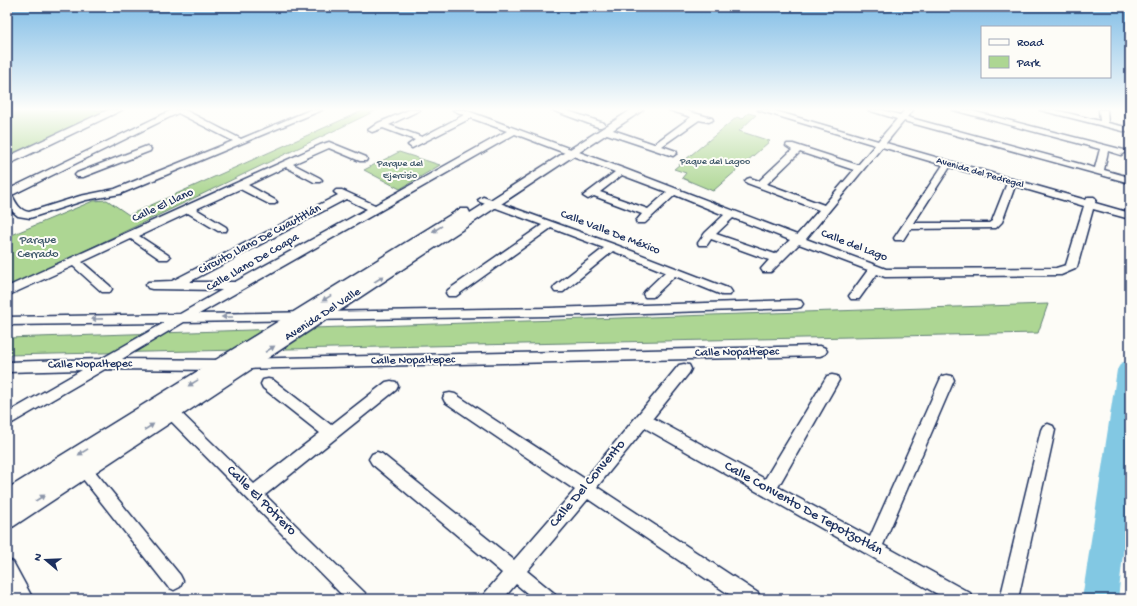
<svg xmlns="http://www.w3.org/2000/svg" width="1137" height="606" viewBox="0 0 1137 606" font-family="'Gochi Hand',sans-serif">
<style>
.green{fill:#add693;stroke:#648278}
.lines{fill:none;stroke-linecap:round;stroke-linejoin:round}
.river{fill:#82c8e3;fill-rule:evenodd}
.minor-casing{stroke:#1b2f5e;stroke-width:3}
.tertiary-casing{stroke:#1b2f5e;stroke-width:3}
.secondary-casing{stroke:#1b2f5e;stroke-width:3}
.minor{fill:#fdfcf7;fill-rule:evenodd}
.tertiary{fill:#fdfcf7;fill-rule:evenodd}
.secondary{fill:#fdfcf7;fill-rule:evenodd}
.oneway{fill:#8c96aa}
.labels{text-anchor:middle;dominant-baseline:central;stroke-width:4;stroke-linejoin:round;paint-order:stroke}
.far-park-label{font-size:10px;fill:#40596b;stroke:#fdfcf7}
.far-street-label{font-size:10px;fill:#1b2f5e;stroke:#fdfcf7}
.street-label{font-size:12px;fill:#1b2f5e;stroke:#fdfcf7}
.park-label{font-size:12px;fill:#40596b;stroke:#fdfcf7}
.near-street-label{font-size:14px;fill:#1b2f5e;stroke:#fdfcf7}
</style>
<rect width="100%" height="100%" fill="#fdfcf7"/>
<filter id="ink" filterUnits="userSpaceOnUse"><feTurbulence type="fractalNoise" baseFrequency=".025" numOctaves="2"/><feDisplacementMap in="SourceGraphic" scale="8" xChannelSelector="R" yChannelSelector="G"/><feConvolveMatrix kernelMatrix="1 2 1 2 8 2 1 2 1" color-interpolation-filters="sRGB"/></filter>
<g filter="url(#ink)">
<g class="green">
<path d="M7,110H108L7,156Z"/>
<path d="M364,110H377L24,280L7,286V237L93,201L107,200L129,215Z"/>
<path d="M748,113L756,115L739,131L770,141L713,191L682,178L686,173L674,169L737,117L742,119Z"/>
<path d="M399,152L440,165L400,189L364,170Z"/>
<path d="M1048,304L1038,333L7,355V338Z"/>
</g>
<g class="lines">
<path class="river" d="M1130,360V492L1118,599H1082L1117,370L1121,363Z"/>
<g class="minor-casing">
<g id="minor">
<path d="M172,110H185L241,139L310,110H322L120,194L86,200L30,218L18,216L12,211L7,204V190ZM178,113L233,141L115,189L80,196L29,212C20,211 16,203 12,195Z"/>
<path d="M409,110H420L389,125L422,137L464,115L453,110H465L625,169L797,235L819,210L747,183L745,181L747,179L750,178L759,181L792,150L786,146L787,144H793L858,165L875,145L758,110H772L878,141L897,119L868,110H882L900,115L905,110H913L907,117L1095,168L1100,149L953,110H968L1124,150L1125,152L1121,155L1108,151L1104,170L1129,177L1130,180L1126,182L1123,181L904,121L886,143L1086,200L1088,197H1094L1096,199L1095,203L1130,213V219L1093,209L1077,267L1075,269L1061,275L885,277L877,274L859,299H851L849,296L868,270L799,244L771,272H763L761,269L769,260L711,239L707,245H699L698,243L705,233L724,215L675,195L645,223H637L636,221L642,214L594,196L588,199L583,196L615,172L515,134L199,314L549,308L797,300L801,301L803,304L801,307L797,308L549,316L184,322L122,359L223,360L228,362L230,365L228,368L223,370L105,369L7,426V413L82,370L7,372V362L101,359L164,323L7,325V317L180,314L222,290L152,289L148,288L146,285L148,282L172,281L338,195L334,192L336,190H342L375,205L507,131L471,118L412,148L408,145L415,140L383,128L372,132L368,130L378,123ZM882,147L943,165L894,238L895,240H903L910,229L996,228L1002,222L1015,186L1084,206L1066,265L1056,268L886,269L806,239ZM800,152L854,170L824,205L767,184ZM950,167L1007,183L992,221L989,223H914ZM622,175L667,192L648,209L600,192ZM346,199L367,209L235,282H189ZM733,218L790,240L775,254L716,234Z"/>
<path d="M552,110H565L604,123L605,125L601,127H598Z"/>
<path d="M669,110H683L712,118L713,120L709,122L699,120L662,146L676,151L677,153L673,156L604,133L603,131L604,129H610L654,144L691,117Z"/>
<path d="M1040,110H1055L1100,121L1099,110H1107L1108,123L1130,128V132H1127Z"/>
<path d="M329,142L366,157L367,159L366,161H360L329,148L293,164L320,178L322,180L320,182H314L286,167L248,185L275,200L277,202L275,204H269L240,189L196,209L226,227L227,229L226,231H218L188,213L139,236L168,255L170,257L168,259H160L131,239L82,262L110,286L112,289L110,292H102L73,266L7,296V287L320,145Z"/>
<path d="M147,146L151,149L150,151L83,177H77L75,175L77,173Z"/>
<path d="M483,197L616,245L730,289L732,292L730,295H722L675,276L653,297H645L643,294L645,291L665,272L613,251L563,292H555L553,289L555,286L604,248L551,228L456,296H448L446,293L448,290L542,225L480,202L478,200Z"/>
<path d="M820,346L825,348L827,351L825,354L820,356L243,369L238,367L236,364L238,361L243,359Z"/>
<path d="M684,364L689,365L691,369L689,373L653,418L765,479L827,376L832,375L837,376L839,380L778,487L870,537L940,380L942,376L947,375L952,376L954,380L883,545L970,593L973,599H946L645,428L597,487L758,593L761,599H736L588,499L527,571L554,593L557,599H534L516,584L503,599H482L485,593L502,573L372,464L369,459L372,454L377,452L382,454L514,560L575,490L445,402L443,398L445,394L450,393L455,394L585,479L679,365Z"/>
<path d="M268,379L273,380L331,425L386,382L391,381L396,382L398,386L396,390L265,495L365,593L368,599H346L162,412L160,408L162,404L167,402L172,404L254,484L320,433L263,388L261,384L263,380Z"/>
<path d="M1048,424L1053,426L1055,430L1018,599H1000L1041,430L1043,426Z"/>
<path d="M84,462L89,464L180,575L183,581L180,587L174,590L168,587L79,474L76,469L79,464Z"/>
<path d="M7,559L13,562L33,599H14L7,586Z"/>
</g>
</g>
<g class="tertiary-casing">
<path id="tertiary" d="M631,110H643L14,526L7,529V489L460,209H468L470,213Z"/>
</g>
<g class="secondary-casing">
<path id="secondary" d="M108,110H122L7,165V157Z"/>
</g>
<use href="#minor" class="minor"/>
<use href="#tertiary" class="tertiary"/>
<use href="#secondary" class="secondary"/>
</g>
<defs><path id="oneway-solid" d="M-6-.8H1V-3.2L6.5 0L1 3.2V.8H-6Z"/></defs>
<g class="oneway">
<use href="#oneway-solid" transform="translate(437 229) rotate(148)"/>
<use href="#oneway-solid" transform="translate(379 279) rotate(-33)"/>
<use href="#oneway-solid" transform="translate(327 298) rotate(148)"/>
<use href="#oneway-solid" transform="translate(227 317) rotate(180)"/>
<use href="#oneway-solid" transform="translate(97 319) rotate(179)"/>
<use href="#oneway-solid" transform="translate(270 349) rotate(-33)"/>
<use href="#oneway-solid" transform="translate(193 383) rotate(148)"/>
<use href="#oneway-solid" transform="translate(149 427) rotate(-33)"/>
<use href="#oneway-solid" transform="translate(83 452) rotate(148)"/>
<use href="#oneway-solid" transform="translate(40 498) rotate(-33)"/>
</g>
</g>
<linearGradient id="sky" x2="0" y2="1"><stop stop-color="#7fbce6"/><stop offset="0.56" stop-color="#fefefb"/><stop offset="1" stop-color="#fefefb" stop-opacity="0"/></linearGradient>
<rect width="1137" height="195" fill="url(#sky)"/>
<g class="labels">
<g class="far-park-label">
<text x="715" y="162">Paque del Lagoo</text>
<text x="400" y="164">Parque del<tspan x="400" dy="12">Ejercisio</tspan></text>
</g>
<g class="far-street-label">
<text transform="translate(980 173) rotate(16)">Avenida del Pedregal</text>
</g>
<g class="street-label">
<text transform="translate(163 206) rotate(-25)">Calle El Llano</text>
<text transform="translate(610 233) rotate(21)">Calle Valle De México</text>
<text transform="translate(260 240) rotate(-28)">Circuito Llano De Cuautitlán</text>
<text transform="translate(854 246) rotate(21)">Calle del Lago</text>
<text transform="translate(253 263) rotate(-30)">Calle Llano De Coapa</text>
<text transform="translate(323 315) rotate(-33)">Avenida Del Valle</text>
<text transform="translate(737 353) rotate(-1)">Calle Nopaltepec</text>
<text transform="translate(413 361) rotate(-1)">Calle Nopaltepec</text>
<text transform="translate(90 365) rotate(-1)">Calle Nopaltepec</text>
</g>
<g class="park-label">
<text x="38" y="241">Parque<tspan x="38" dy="14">Cerrado</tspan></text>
</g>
<g class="near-street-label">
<text transform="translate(588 484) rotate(-50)">Calle Del Convento</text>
<text transform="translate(261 501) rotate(45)">Calle El Potrero</text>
<text transform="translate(803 509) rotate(29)">Calle Convento De Tepotzotlán</text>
</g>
</g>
<rect width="1137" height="606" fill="none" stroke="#fdfcf7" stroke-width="24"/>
<rect x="12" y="12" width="1113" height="582" fill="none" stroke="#1b2f5e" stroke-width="1.5" filter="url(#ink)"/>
<rect x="981" y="26" width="130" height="52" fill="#fdfcf7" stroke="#a3aaba"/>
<rect x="989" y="39" width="20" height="6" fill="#fdfcf7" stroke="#a3aaba"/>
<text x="1017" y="46" font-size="12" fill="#1b2f5e">Road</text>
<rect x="989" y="56" width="20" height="12" fill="#add693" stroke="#a3aaba"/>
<text x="1017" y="66" font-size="12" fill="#1b2f5e">Park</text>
<g transform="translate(46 560) rotate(289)" stroke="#fdfcf7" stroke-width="3" paint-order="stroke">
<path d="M0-3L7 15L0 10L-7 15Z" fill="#1b2f5e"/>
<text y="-6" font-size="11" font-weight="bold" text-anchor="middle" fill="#1b2f5e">N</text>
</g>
</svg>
